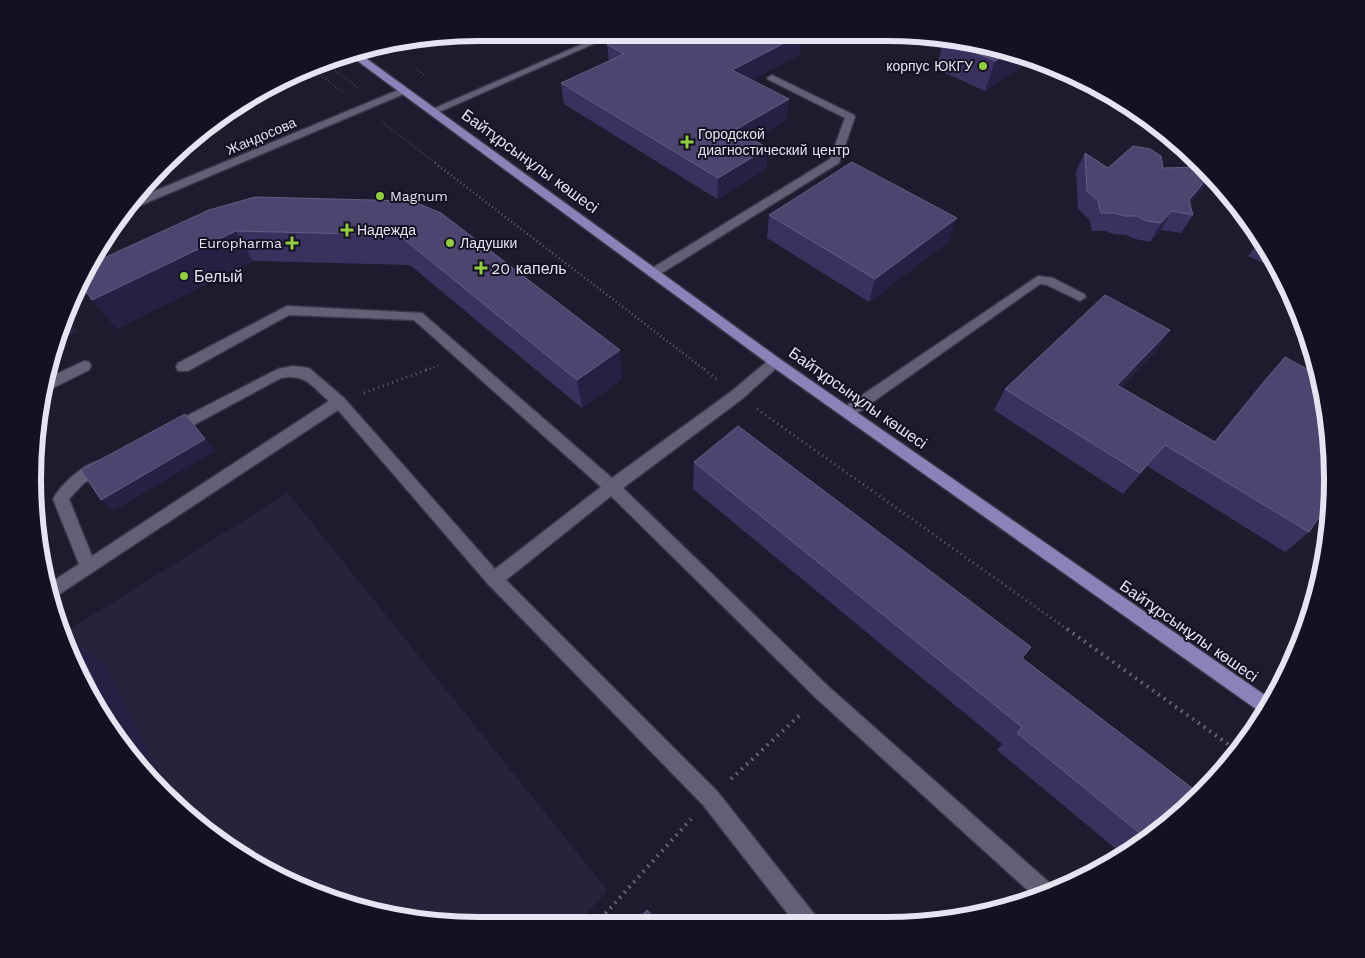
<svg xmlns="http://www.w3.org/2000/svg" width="1365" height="958" viewBox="0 0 1365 958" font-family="'Work Sans',sans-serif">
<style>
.built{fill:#26233b}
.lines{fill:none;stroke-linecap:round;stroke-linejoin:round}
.minor-casing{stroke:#393645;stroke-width:3}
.major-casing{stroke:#393645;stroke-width:3}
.path-far3{stroke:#636172;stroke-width:2;stroke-dasharray:0.5 2.5;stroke-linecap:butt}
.path-far2{stroke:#636172;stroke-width:2.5;stroke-dasharray:1 3;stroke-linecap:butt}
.path-far1{stroke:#636172;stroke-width:3;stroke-dasharray:1 4;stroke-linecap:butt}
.path{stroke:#636172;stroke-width:4;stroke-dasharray:2 5;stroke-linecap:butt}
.minor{fill:#626076;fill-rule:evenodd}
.major{fill:#8a82b9;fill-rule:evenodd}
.path-bridge{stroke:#636172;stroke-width:2;stroke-dasharray:0.5 2.5;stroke-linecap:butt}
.wall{fill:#3b315f}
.shaded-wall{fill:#272044}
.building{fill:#4d456f;stroke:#655e83}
.poi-dot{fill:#91cd3f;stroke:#141123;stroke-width:2}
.labels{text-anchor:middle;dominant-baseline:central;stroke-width:4;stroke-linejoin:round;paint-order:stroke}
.far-poi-label{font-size:14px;fill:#e5e4f1;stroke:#141123;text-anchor:start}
.far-street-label{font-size:14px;fill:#e5e4f1;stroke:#141123}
.street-label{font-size:16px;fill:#e5e4f1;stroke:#141123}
.poi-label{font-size:16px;fill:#e5e4f1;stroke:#141123;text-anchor:start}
.rim{fill:none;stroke:#e5e4f1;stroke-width:6}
</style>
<rect width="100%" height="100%" fill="#1d1b2d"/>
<path class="built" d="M288,493L608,891L576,924L450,925L364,910L282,880L207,833L143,774L79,677L64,633Z"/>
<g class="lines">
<g class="minor-casing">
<g id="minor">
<path d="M608,33H618L437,113L433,114L428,111Z"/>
<path d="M772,75L854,115L855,117L839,163L657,276H649L647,273L649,270L830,159L845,118L769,80L767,78Z"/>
<path d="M403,88L406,89V93L134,208L128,209L133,200Z"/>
<path d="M1038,276L1053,278L1084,294L1086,297L1080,301L1047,285L1040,284L853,416L848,417L843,416L841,412L843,408Z"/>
<path d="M287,306L422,313L612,478L732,391L770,359H780L782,362L780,365L742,399L623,488L829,687L1051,884L1053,889L1033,895L817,699L611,496L506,580L717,791L815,915L819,922L795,923L703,805L488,584L338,410L52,599L47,585L79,564L53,499C61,484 90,456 108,462L110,466L108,470L84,483L69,499L92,556L329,401C311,386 306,373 281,378L177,434L172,436L167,434L165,430L167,426L278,369L293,366L309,368L344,398L495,569L601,487L414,320L289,315L188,371H178L176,367L178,363Z"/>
<path d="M84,361L89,362L91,366L89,370L51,389L45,390L48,378Z"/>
</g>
</g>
<g class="major-casing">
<path id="major" d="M356,51L780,359L1272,700L1263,714L770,365L348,54Z"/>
</g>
<g class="path-far3">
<path d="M328,65L357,87"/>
<path d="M416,69L426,76"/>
<path d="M314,70L343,92"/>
<path d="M382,122L437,164"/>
</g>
<g class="path-far2">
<path d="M435,163L705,370"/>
<path d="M426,370L438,366"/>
</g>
<g class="path-far1">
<path d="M704,369L718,380"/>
<path d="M364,393L429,369"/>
<path d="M757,409L1068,630"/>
</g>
<g class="path">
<path d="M1067,629L1239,752"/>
<path d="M731,779L803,712"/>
<path d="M596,924L691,819"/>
</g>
<use href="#minor" class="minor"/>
<use href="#major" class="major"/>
<path class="path-bridge" d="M328,65L376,46"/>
</g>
<g class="wall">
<path d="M802,34L799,55L751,80L789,99L786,120L753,140L768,148L766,169L717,199L564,104L561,83L609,61L607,44Z"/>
<path d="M944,39L973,41L1029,62L985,91L936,69Z"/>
<path d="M1085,153L1108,168H1163L1205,185L1190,204L1193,215L1181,233L1161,230L1150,242L1135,239L1126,235L1114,234L1105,231H1092L1089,219L1078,209L1076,171Z"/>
<path d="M412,201L622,379L582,408L410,265L253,261L116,329L209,210Z"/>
<path d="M769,215L949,241L869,302L767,238Z"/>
<path d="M1261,239L1273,256L1280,271L1248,256Z"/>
<path d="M1170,330L1154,353L1121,387L1214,442L1264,380L1285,357L1329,420L1332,508L1330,515L1324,511L1309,532L1285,552L1147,466L1123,494L994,410L1005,389Z"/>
<path d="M694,462L1022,658L1181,814L1122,854L997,750L1002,744L693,489Z"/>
</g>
<g class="shaded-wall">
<path d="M802,34L799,55L731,91L732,70Z"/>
<path d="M1007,54L1029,62L985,91L995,61Z"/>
<path d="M789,99L786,120L734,151L735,130Z"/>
<path d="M768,148L766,169L717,199L718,178Z"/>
<path d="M1210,175L1211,176L1205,185L1183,213L1189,200Z"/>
<path d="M1172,211L1161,230L1150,242L1161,223Z"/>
<path d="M957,218L949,241L869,302L875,279Z"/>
<path d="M236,231L253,261L116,329L92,300Z"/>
<path d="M64,316L77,332L58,341Z"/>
<path d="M1170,330L1154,353L1102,407L1117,385Z"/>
<path d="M620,350L622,379L582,408L577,380Z"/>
<path d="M185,414L215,451L113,511L101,500Z"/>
<path d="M76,645L102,661L173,802L144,774L128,750Z"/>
</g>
<g class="building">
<path d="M634,32H799L802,34L732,70L789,99L735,130L768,148L718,178L561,83L624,54L607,44Z"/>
<path d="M946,38L973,41L1007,54L995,61L944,39Z"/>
<path d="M1133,146L1150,149L1161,156L1163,168L1201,167L1210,175L1189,200L1193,215L1172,211L1161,223L1146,221L1137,216H1124L1115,213H1101L1098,201L1087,191L1085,153L1108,168Z"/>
<path d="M852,162L957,218L875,279L769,215Z"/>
<path d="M255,197L412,201L441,213L620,350L577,380L399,235L236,231L92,300L81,285L95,262L209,210Z"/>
<path d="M1105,295L1170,330L1117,385L1215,442L1285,357L1318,375L1329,420L1331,500L1309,532L1165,445L1140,473L1005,389Z"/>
<path d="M185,414L205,439L101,500L81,470Z"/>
<path d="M738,426L1031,647L1022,658L1200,794L1181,814L1146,838L1017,733L1022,727L694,462Z"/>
<path d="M76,645L128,750L79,677L69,649Z"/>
<path d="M647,910L659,923H634Z"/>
</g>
<g class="poi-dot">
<circle cx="983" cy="66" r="5"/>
<path d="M684.5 134.5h5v5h5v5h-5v5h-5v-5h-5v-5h5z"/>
<circle cx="380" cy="196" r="5"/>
<path d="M344.5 222.5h5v5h5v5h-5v5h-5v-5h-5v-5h5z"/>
<path d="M289.5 235.5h5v5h5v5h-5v5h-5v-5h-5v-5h5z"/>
<circle cx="450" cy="243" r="5"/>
<path d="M478.5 260.5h5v5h5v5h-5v5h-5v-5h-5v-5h5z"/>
<circle cx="184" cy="276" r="5"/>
</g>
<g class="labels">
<g class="far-poi-label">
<text x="973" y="66" text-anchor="end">корпус ЮКГУ</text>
<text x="698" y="134">Городской<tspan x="698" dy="16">диагностический центр</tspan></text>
<text x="390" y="196">Magnum</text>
<text x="357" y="230">Надежда</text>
<text x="282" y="243" text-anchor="end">Europharma</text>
<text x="460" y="243">Ладушки</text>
</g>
<g class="far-street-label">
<text transform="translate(261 136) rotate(-23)">Жандосова</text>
</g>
<g class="street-label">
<text transform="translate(530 161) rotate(36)">Байтұрсынұлы көшесі</text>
<text transform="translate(858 398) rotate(35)">Байтұрсынұлы көшесі</text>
<text transform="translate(1189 631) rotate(35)">Байтұрсынұлы көшесі</text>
</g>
<g class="poi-label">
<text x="491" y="268">20 капель</text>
<text x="194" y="276">Белый</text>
</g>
</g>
<path d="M0 0H1365V958H0ZM479 41H886A438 438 0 0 1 1324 479V479A438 438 0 0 1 886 917H479A438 438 0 0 1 41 479V479A438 438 0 0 1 479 41Z" fill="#141123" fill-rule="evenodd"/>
<path class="rim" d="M479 41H886A438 438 0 0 1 1324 479V479A438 438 0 0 1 886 917H479A438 438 0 0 1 41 479V479A438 438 0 0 1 479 41Z"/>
</svg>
